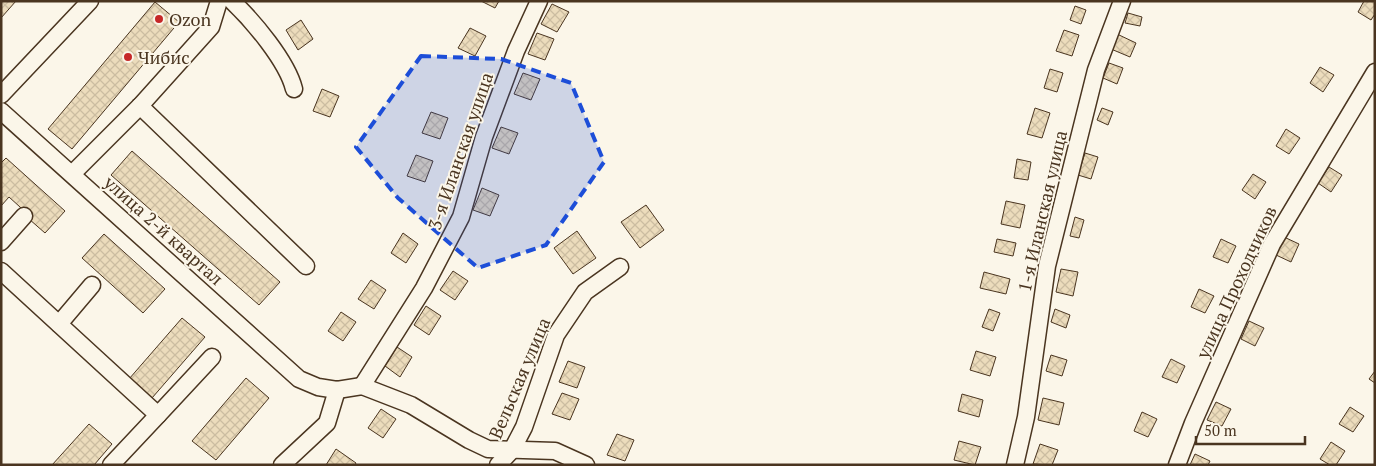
<svg xmlns="http://www.w3.org/2000/svg" width="1376" height="466" viewBox="0 0 1376 466" font-family="'PT Serif',serif">
<style>
.building{fill:url(#building-cross-hatch);stroke:#4a3520}
.lines{fill:none;stroke-linecap:round;stroke-linejoin:round}
.minor-casing{stroke:#4a3520;stroke-width:19}
.minor{stroke:#fbf6e9;stroke-width:16}
.marked{fill:#1d4ed8;fill-opacity:0.2;stroke:#1d4ed8;stroke-width:4;stroke-dasharray:10 6;stroke-linejoin:round}
.poi-dot{fill:#c62828;stroke:#fbf6e9;stroke-width:2}
.labels{text-anchor:middle;dominant-baseline:central;stroke-width:4;stroke-linejoin:round;paint-order:stroke}
.poi-label{font-size:18px;fill:#4a3520;stroke:#fbf6e9;text-anchor:start}
.street-label{font-size:18px;fill:#4a3520;stroke:#fbf6e9}
</style>
<defs>
<pattern id="building-cross-hatch" width="8" height="8" patternUnits="userSpaceOnUse" patternTransform="scale(1.25)"><rect width="8" height="8" fill="#ecdcbc"/><path d="M0 0l8 8M0 8l8-8" fill="none" stroke="#ccbda1"/></pattern>
</defs>
<rect width="100%" height="100%" fill="#fbf6e9"/>
<g class="building">
<path d="M1,1H16L1,18Z"/>
<path d="M481,1H499L495,8Z"/>
<path d="M1364,1H1375V14L1371,20L1358,12Z"/>
<path d="M155,2L179,22L72,149L48,129Z"/>
<path d="M552,4L569,12L557,32L541,24Z"/>
<path d="M1075,6L1086,10L1081,24L1070,20Z"/>
<path d="M1128,13L1142,17L1140,26L1125,23Z"/>
<path d="M301,20L313,39L298,50L286,30Z"/>
<path d="M470,28L486,36L475,56L458,48Z"/>
<path d="M1064,30L1079,35L1072,56L1056,51Z"/>
<path d="M537,33L554,39L545,60L528,54Z"/>
<path d="M1117,34L1136,43L1130,57L1111,49Z"/>
<path d="M1109,63L1123,68L1117,84L1103,78Z"/>
<path d="M1320,67L1334,75L1323,92L1310,83Z"/>
<path d="M1050,69L1063,73L1057,92L1044,88Z"/>
<path d="M523,73L540,79L531,100L514,94Z"/>
<path d="M322,89L339,96L330,117L313,111Z"/>
<path d="M1035,108L1050,113L1042,138L1027,134Z"/>
<path d="M1102,108L1113,112L1108,125L1097,120Z"/>
<path d="M431,112L448,118L440,139L422,133Z"/>
<path d="M501,127L518,133L509,154L492,148Z"/>
<path d="M1286,129L1300,138L1289,154L1276,146Z"/>
<path d="M132,151L280,282L259,305L111,175Z"/>
<path d="M1085,153L1098,157L1091,179L1078,175Z"/>
<path d="M416,155L433,161L425,182L407,176Z"/>
<path d="M6,158L65,211L45,233L29,219L31,217L9,197L1,206V163Z"/>
<path d="M1017,159L1031,162L1028,180L1014,178Z"/>
<path d="M1329,167L1342,175L1331,192L1318,183Z"/>
<path d="M1253,174L1266,182L1255,199L1242,190Z"/>
<path d="M482,188L499,195L490,216L473,210Z"/>
<path d="M1006,201L1025,205L1020,228L1001,224Z"/>
<path d="M646,205L664,230L640,248L621,222Z"/>
<path d="M1075,217L1084,220L1079,238L1070,236Z"/>
<path d="M577,231L596,258L573,274L554,248Z"/>
<path d="M403,233L418,244L406,263L391,253Z"/>
<path d="M104,234L165,289L143,313L82,258Z"/>
<path d="M1284,237L1299,244L1291,262L1276,255Z"/>
<path d="M997,239L1016,243L1013,256L994,252Z"/>
<path d="M1221,239L1236,246L1228,263L1213,257Z"/>
<path d="M1061,269L1078,272L1073,296L1056,292Z"/>
<path d="M453,271L468,281L455,300L440,290Z"/>
<path d="M984,272L1010,279L1006,294L980,288Z"/>
<path d="M371,280L386,290L374,309L358,299Z"/>
<path d="M1199,289L1214,296L1205,313L1191,307Z"/>
<path d="M426,306L441,316L429,335L414,325Z"/>
<path d="M989,309L1000,313L993,331L982,327Z"/>
<path d="M1055,309L1070,315L1066,328L1051,322Z"/>
<path d="M341,312L356,322L343,341L328,331Z"/>
<path d="M182,318L205,337L152,398L129,379Z"/>
<path d="M1249,321L1264,328L1255,346L1241,339Z"/>
<path d="M397,347L412,357L400,377L385,366Z"/>
<path d="M976,351L996,357L990,376L970,370Z"/>
<path d="M1051,355L1067,360L1062,376L1046,371Z"/>
<path d="M1171,359L1185,366L1177,383L1162,377Z"/>
<path d="M568,361L585,367L577,388L559,382Z"/>
<path d="M1375,371V383L1369,379Z"/>
<path d="M246,378L269,398L216,460L192,441Z"/>
<path d="M562,393L579,399L570,420L552,414Z"/>
<path d="M962,394L983,400L979,417L958,411Z"/>
<path d="M1043,398L1064,403L1059,425L1038,420Z"/>
<path d="M1216,402L1231,409L1222,426L1207,420Z"/>
<path d="M1350,407L1364,416L1353,432L1339,424Z"/>
<path d="M381,409L396,419L383,438L368,428Z"/>
<path d="M1142,412L1157,419L1148,437L1134,431Z"/>
<path d="M89,424L112,444L94,465H52Z"/>
<path d="M617,434L634,440L625,461L607,455Z"/>
<path d="M959,441L981,447L975,465L954,460Z"/>
<path d="M1331,442L1345,451L1336,465H1330L1320,459Z"/>
<path d="M1040,444L1058,450L1052,465L1033,464Z"/>
<path d="M336,449L356,463L355,465H326Z"/>
<path d="M1195,454L1210,461L1208,465H1190Z"/>
</g>
<g class="lines">
<g class="minor-casing">
<g id="minor">
<path d="M219,1L211,27L140,106L306,266"/>
<path d="M232,1C253,21 287,61 294,89"/>
<path d="M1,95L90,1"/>
<path d="M1,111L299,379L318,387L337,390L362,386L411,405L469,440L488,449L555,451L586,465"/>
<path d="M72,174L140,106"/>
<path d="M1,242L24,216"/>
<path d="M1,271L158,415L212,357"/>
<path d="M59,324L92,285"/>
<path d="M362,386L424,288L461,217L484,137L516,51L539,1"/>
<path d="M111,465L158,415"/>
<path d="M282,465L327,423L337,390"/>
<path d="M498,465L512,450L524,427L556,335L585,292L620,267"/>
<path d="M1015,465L1026,417L1047,266L1096,70L1122,1"/>
<path d="M1177,465L1193,423L1272,244L1375,72"/>
</g>
</g>
<use href="#minor" class="minor"/>
</g>
<path class="marked" d="M421,56L501,59L571,83L604,162L546,245L478,268L398,198L356,147Z"/>
<g class="poi-dot">
<circle cx="159" cy="19" r="5"/>
<circle cx="128" cy="57" r="5"/>
</g>
<g class="labels">
<g class="poi-label">
<text x="169" y="19">Ozon</text>
<text x="138" y="57">Чибис</text>
</g>
<g class="street-label">
<text transform="translate(460 151) rotate(-71)">3-я Иланская улица</text>
<text transform="translate(1042 211) rotate(-77)">1-я Иланская улица</text>
<text transform="translate(164 230) rotate(42)">улица 2-й квартал</text>
<text transform="translate(1236 282) rotate(-65)">улица Проходчиков</text>
<text transform="translate(519 378) rotate(-67)">Вельская улица</text>
</g>
</g>
<rect width="1376" height="466" fill="none" stroke="#4a3520" stroke-width="5"/>
<path d="M1196 436v8h109v-8" fill="none" stroke="#4a3520" stroke-width="2.5"/>
<text x="1204" y="436" font-size="15" fill="#4a3520" stroke="#fbf6e9" stroke-width="4" paint-order="stroke">50 m</text>
</svg>
